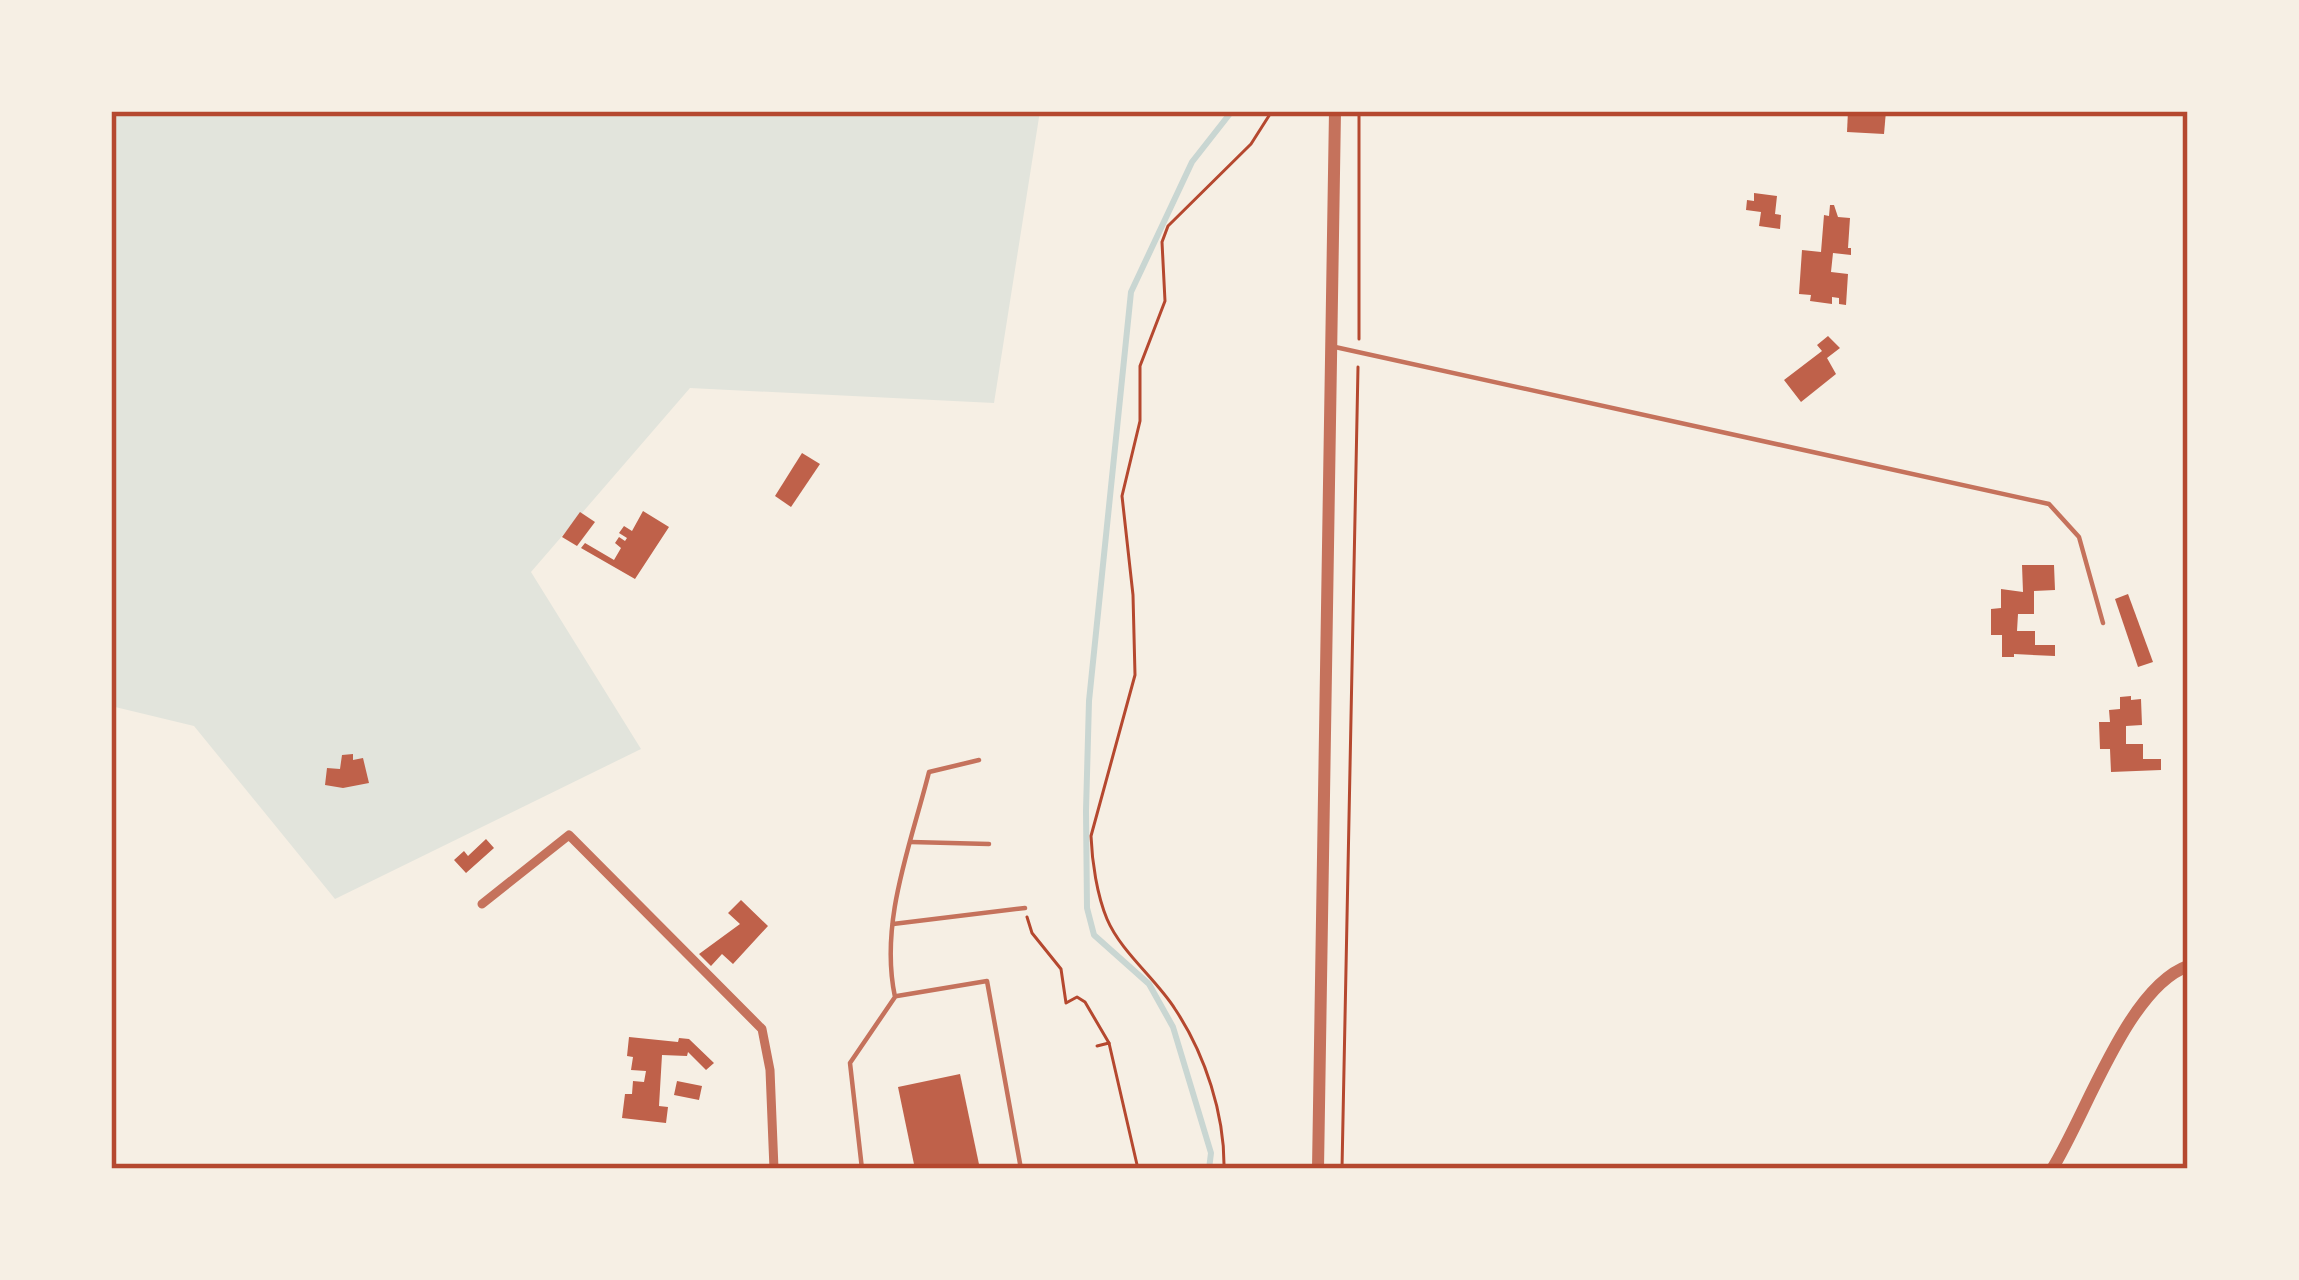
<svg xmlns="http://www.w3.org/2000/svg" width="2299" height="1280" viewBox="0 0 2299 1280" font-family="'Sofia Sans Condensed',sans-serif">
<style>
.green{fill:#e2e4dc}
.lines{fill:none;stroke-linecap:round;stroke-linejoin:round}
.stream{stroke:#c9d6d2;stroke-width:6}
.building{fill:#bf614a}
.path{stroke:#b5482f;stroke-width:3}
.service{stroke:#c5725c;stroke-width:4.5}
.minor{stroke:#c5725c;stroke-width:9}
.tertiary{stroke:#c5725c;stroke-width:12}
.neatline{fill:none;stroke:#b5482f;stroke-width:4.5}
</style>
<rect width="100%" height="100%" fill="#f6efe4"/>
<path class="green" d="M111,111H1040L994,403L690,388L531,572L641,749L335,899L194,726L111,706Z"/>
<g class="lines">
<path class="stream" d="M1209,1169L1211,1153L1173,1027L1149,984L1094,935L1087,908L1086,811L1089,701L1131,292L1192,162L1232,111"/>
</g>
<g class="building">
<path d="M1848,111H1886L1884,134L1847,132Z"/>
<path d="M1754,193L1777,196L1775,214L1781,215L1780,229L1759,226L1761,212L1746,210L1747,200L1754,201Z"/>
<path d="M1830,205H1834L1838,217L1850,218L1848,248H1851V255L1833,253L1831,272L1848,274L1846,305L1839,304V298L1832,297V304L1810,301L1811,295L1799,294L1802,250L1821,252L1824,215L1829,216Z"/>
<path d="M1828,336L1840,348L1827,358L1836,374L1801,402L1784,380L1822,351L1817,345Z"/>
<path d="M802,453L820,464L791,507L775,496Z"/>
<path d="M643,511L669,527L635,579L581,548L585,543L614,560L621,548L615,543L619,537L625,541L627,538L619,533L624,526L632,531Z"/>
<path d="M580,512L595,522L577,546L562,537Z"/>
<path d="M2022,565H2054L2055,590L2034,591V614H2018L2017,631H2035V645H2055V656L2014,654V657H2002V635H1991V609L2001,608V589L2023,592Z"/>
<path d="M2128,594L2153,662L2138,667L2115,599Z"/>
<path d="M2131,696V700L2141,699L2142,725L2126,726V744H2143V759H2161V770L2111,772L2110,749H2100L2099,722H2110L2109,710L2120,709V697Z"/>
<path d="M353,754V760L363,758L369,783L343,788L325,785L327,768L340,769L342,755Z"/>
<path d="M486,839L494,848L466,873L454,860L464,851L468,856Z"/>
<path d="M741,900L768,926L733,964L722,954L711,966L699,954L740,924L728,913Z"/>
<path d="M629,1037L678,1042L679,1038L689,1039L714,1063L706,1070L688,1052L687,1056L662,1055L659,1106L668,1107L666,1123L622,1118L625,1094H632L633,1081L644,1082L646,1071L631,1070L633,1057L627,1056Z"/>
<path d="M960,1074L980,1169H915L898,1087Z"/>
<path d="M677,1081L702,1086L699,1100L674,1095Z"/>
</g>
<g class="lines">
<g class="path">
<path d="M1359,339V111"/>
<path d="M1027,917L1032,933L1061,969L1066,1003L1077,997L1085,1002L1109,1043"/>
<path d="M1097,1046L1109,1043L1138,1169"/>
<path d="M1224,1169C1225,1115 1205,1054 1175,1009C1156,979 1121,952 1107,919C1097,895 1092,862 1091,836L1135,675L1133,595L1122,496L1140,421V366L1165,301L1162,242L1168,226L1251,144L1272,111"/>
<path d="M1342,1169L1358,367"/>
</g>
<g class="service">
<path d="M1335,347L2049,504L2079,537L2103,623"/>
<path d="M911,842L989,844"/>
<path d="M893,924L1025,908"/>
<path d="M897,996L987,981L1021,1169"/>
<path d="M862,1169L850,1063L895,997C879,922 911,844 929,772L979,760"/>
</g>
<path class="minor" d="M482,904L569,835L762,1029L770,1070L774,1169"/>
<g class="tertiary">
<path d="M1318,1169L1335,111"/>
<path d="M2052,1169C2086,1115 2128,987 2188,966"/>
</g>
</g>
<rect width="2299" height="1280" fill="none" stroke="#f6efe4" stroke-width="228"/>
<rect x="114" y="114" width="2071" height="1052" class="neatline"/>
</svg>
